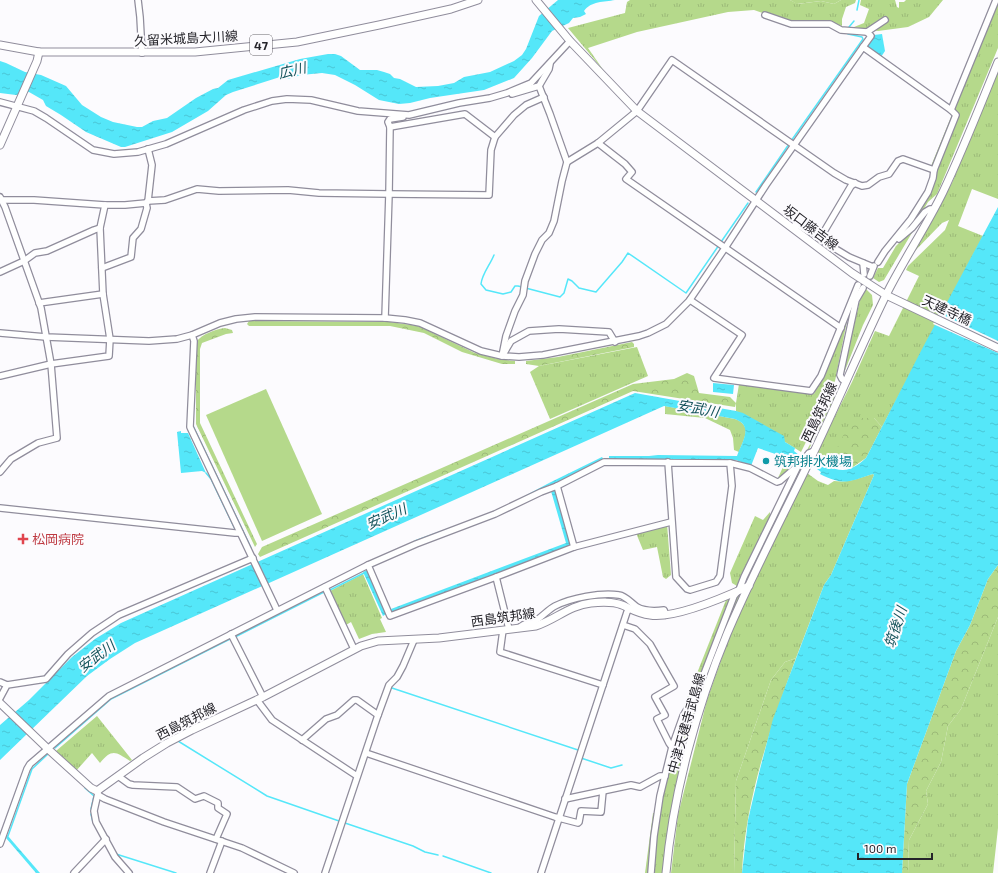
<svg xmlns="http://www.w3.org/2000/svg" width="998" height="873" viewBox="0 0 998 873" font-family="'Exo 2','Noto Sans JP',sans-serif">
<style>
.grass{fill:url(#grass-tufts)}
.forest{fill:url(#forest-crowns)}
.garden{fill:#b5d98b}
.water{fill:url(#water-ripples)}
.pier{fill:#fcfbfe}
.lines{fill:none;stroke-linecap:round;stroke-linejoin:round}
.stream{stroke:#55e7f9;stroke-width:1.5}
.minor-casing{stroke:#908d9c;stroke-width:8}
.major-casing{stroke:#908d9c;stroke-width:9}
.minor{stroke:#fff;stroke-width:5.5}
.major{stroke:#fff;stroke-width:7}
.culture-dot{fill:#0f9aa8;stroke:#fcfbfe;stroke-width:1.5}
.health-dot{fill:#e0444e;stroke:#fcfbfe;stroke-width:1.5}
.labels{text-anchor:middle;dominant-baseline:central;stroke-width:4;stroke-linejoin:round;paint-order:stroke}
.shield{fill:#fcfbfe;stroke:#66646a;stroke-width:1}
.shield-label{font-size:12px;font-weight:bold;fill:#25242a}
.street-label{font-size:13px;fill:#25242a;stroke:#fcfbfe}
.culture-label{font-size:13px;fill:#0d838f;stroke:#fcfbfe;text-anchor:start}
.health-label{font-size:13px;fill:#be3a42;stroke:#fcfbfe;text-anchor:start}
.water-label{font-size:14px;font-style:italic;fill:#15535b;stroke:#fcfbfe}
</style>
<defs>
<pattern id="grass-tufts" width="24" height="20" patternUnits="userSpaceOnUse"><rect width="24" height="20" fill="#b5d98b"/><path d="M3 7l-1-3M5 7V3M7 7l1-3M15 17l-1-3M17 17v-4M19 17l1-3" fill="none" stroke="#9cba78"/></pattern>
<pattern id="forest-crowns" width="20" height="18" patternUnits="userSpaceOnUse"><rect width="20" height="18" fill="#b5d98b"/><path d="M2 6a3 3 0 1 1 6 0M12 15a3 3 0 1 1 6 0" fill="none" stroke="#9cba78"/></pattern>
<pattern id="water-ripples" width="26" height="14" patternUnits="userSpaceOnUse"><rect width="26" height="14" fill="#55e7f9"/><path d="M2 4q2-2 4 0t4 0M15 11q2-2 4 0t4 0" fill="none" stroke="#4ac6d6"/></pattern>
</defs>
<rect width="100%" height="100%" fill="#fcfbfe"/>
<g class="grass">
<path d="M630,0H790L798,4L821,1L834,4L841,0H856L855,3L846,7L842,19V26L831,22H789L754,10L728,12L637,32L588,48L604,71L568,28L625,13L627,2Z"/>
<path d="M861,0H895L897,7L899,8V2H904L906,0H943L929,17L908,27L878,31L854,27L864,23L869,9L860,5Z"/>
<path d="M998,2V48L937,194L928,202L917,221L907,229L936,171L931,166Z"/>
<path d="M998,70V199L972,189L958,226L983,236L882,427L874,418L830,459L817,452L852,382L875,331L889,336L919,276L906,270L908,266L945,230L949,220L942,223L910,256L952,183Z"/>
<path d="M916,226L884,280L879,282L873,278L878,268H883L896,246Z"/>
<path d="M866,289L872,295L873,305L863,325L844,373V368L860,300Z"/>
<path d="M848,316L834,386L801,452L736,411V403L739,384L814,394Z"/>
<path d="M637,347L648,376L550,419L530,372L539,366Z"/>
<path d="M838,389L837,394L805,457L802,460Z"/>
<path d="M665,406L735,419C753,426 744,438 739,452L734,450L733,438L730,430L705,418L665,414Z"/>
<path d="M787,458L796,462L782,476L778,478Z"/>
<path d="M806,461L750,576L748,577L750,568L799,469Z"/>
<path d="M807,473L818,481L828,485L834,481C849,483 859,478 873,474L874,475L831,575L824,585L796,658L785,662L771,680L736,781L734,873H671L678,815L707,700L730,635L774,539Z"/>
<path d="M770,512V519L737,586L732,583L730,573L755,516L763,520Z"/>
<path d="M667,524L671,575L666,579L663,577L657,547L643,550L636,533Z"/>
<path d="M363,574L382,618L380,619L386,632L372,634L359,639L351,622L346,625L330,591Z"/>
<path d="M741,595L699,701L663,873H653L659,812L674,747L684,716L736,596Z"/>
<path d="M732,597L696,689L684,706L726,600Z"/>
<path d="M998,617V828L993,873H908L909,840L928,804L926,791L941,762L948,726L961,709Z"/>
<path d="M97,716L132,760L130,761C116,752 112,748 100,763L92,753L76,771L56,751Z"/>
<path d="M653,813H656L649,873H645Z"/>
</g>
<g class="forest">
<path d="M790,0H841L834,4L821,1L797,4Z"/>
<path d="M249,321L390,322L418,326L475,353L498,359L515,361V364H502L462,352L424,333L390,326H249L247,324Z"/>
<path d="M225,328L232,330L233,333L226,334L202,343L200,349V423L257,544L255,547L196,424V342C202,334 216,329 225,328Z"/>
<path d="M632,342L634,344V347L539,366L526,364V361L558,357Z"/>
<path d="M687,373L694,376L699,393L730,397L736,403L735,407L633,391L260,557L258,554L262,547L633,384L674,379Z"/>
<path d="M857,418H874L882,427L866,458L850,469L839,466L833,456L850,422Z"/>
<path d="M998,565V617L961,709L948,726L941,762L926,791L928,804L909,840L908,873H902L907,784L956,651L970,625L988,579Z"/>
<path d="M796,658C771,726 745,800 742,873H734L736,781L771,680L785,662Z"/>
</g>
<path class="garden" d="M266,389L322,514L262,541L206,415Z"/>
<g class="water">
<path d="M558,0H615C604,2 591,1 584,11L586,14L580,17L573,18L569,23L552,31L532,58L514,78L484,90L430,98L410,103L399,104L379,100L355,85L335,75L322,73L301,75L288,79L280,77L233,92L226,95L208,111L172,132L125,147H121L86,132L61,115L46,106L43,100L29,92L16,95L0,93V61L6,63L25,72L41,75L66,86L82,105L101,117L113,122L137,127H142L153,121L167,118L196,98L213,89L218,88L228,80L300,59L328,54H335L341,56L360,70H377L384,72L390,74L394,78L400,79L416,87L438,86L454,83L464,77L490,72L514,61L522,55L526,49L539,16Z"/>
<path d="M882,34L885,51L881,57L867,46L874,35Z"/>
<path d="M998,207V565L988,579L970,625L956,651L907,784L902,873H742L748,820L759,773L773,719L824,585L831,575L874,475L873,474C848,482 844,486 820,474L821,472L817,469L819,465L824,466L825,465C843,473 850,472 866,458L922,349Z"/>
<path d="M713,383L734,385L733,394L713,392Z"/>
<path d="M635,393L736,411L743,413L784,436L785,442L795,448L794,451L799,455L797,460L791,458L790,459L758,448L751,466L736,460L609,459V456H649L658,455L737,456C742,442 754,426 735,419L664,406L135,643L110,659L87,676L0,760V725L29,700L72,657L95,639L121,623Z"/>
<path d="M181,431V433H188L206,473L202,471L181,473L177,432Z"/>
<path d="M602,457L604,460L550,486L549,483Z"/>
<path d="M555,490L571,546L392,612L391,609L566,543L551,491Z"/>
<path d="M367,570L386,614L383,616L363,572Z"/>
<path d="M7,835L8,836L40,873H36L6,838Z"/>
</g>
<path class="pier" d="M939,313L998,341V353L933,324Z"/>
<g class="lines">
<g class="stream">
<path d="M857,10L859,0"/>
<path d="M849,29V27L854,21"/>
<path d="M791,141L863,39L862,37L848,34V33"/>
<path d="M756,192L789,144"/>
<path d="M721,242L748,203"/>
<path d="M494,255C490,265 482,274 481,284L486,290L503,294L511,292L515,286H518L560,297L564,293L568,279L572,281L579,288L596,292L622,262L628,253L686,293L719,245"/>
<path d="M193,426L251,548"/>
<path d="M206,473L211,479L235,529"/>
<path d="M517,501L549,484"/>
<path d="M415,541L462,524"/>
<path d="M330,590L364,573"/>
<path d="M235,637L324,592"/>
<path d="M392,688L578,750"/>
<path d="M178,741L267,796L339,821"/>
<path d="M55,748L111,699L230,639"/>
<path d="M581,758L611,768L622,765"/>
<path d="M85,788L94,796L91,809"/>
<path d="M91,814L93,822"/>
<path d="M345,823L413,846L425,852L438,855"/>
<path d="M8,836L32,769L48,754"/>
<path d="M116,854L176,873"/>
<path d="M443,856L491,873"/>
</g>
<g class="minor-casing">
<g id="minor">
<path d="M138,0L140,17L142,53"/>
<path d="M765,15L791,24H830L841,30L867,32L885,20"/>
<path d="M863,47L871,36L867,32"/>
<path d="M539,86L550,114L567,162"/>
<path d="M512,94L539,86L549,69L550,64"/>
<path d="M0,102L34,111L46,118L93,150L114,154L138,152L166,144L244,110L272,101L287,99L311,100L358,111L409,115L459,103L490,98L507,93L531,83L570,41"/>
<path d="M390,127L465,114L495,137"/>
<path d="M598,143L625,164L632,172L626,179L841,328"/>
<path d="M855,183L851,186L822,235L821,240L849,257L873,267"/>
<path d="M0,197L5,207L41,308L51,364L57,438L38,443L11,459L0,472"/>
<path d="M2,200H34L105,205"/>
<path d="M148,201L165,200L197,189L219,191L288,190L319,193L389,194L489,195L491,150L495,137L514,115L526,105L544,97"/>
<path d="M792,228L796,224L807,231L822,235"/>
<path d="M899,239L912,228L925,212L930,209H934"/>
<path d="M878,262L885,251L911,219L928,192L933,178L934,170L956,115L951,110"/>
<path d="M863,263L864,274"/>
<path d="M102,268L131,257L133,238L141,229L147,208L146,203"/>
<path d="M0,272L24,261L35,253L47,251L94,230L100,228L105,205H125L146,203L148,201L152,165L148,149"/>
<path d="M870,276L874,266"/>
<path d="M690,300L742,335L714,378L811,391L821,376L858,285"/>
<path d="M39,303L103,294"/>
<path d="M385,318L389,194L390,127L388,122L390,119L403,117"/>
<path d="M0,333L46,337L149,341L177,339L192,335L220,323L236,319L255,317L385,318L405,320L420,323L481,351L502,356L519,357L543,355L639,336L648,333L666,324L689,301L725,248L766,185L863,47L951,110L996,0"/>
<path d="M192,335L194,341L190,427L277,610"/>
<path d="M504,353L511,341L529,331L559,329L609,332L615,342"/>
<path d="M502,356L506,336L515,311L523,295L525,281L535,254L542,240L549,233L554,221L562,181L567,162L598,143L637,111L672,60L834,173L846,180L862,186L868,185L879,177L889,174L898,161L903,159L934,170"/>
<path d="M0,376L51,364L109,356L110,339L103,294L100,228"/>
<path d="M846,382L842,379L840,375L856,300L863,288"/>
<path d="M730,463L750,468L777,482L780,481L802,462L809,453L814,451"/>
<path d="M557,486L574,547"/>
<path d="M0,508L235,533H240"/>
<path d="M368,565L390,616L496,577"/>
<path d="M325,587L354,649"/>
<path d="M623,625L635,629L650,644L674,686L655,697L665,715L657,719L669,743L672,747"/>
<path d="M519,628C525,622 531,623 538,619C544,615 549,609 555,606C571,598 601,592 619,595C626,596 631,603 637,607C644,611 656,611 664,610L666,615"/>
<path d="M509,629L496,577L574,547L671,522"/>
<path d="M503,630L500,652L603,685"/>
<path d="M231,634L263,697"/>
<path d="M0,682L7,685"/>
<path d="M0,698L7,685L46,679L68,654L92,633L119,615L253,558"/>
<path d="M257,700L272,720L357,776"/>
<path d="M302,740L326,719L337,715L354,700H357L378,715"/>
<path d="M366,753L555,817L578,823L579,822L581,811L601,812L603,791"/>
<path d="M118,776L129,784L133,785L177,787L195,799L204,796L218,803V808L227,814L216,839"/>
<path d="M98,793L94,811L96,822L115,857L129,873"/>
<path d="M98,795L105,799L164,822L242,848L294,873"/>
<path d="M565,799L631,785L640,787L660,776H665"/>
<path d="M0,844L27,769L30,764L109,696L368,565L416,544L495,514L541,492L557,486L604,462L730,463L732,486L720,576L716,582L690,590L687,589L676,577L668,462"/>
<path d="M74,873L106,839"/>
<path d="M210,873L222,841"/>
<path d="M325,873L378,715L389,685L397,677L403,666L414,640"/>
<path d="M541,873L627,612L629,609"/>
<path d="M651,873L654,836L660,796L672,747L683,716L693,699L704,674L734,596L739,590L744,577L798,466"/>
</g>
</g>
<g class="major-casing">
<g id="major">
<path d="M536,0L570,41L637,111L852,273L886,295L998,348"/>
<path d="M0,45L39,52H195L297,42L379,25L451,9L478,0"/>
<path d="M0,145L37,61L39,52"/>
<path d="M0,703L48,749L91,788L97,791L143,758L167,743L192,730L263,697L361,646L378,641L439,638L536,626C555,620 570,605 591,603C601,602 612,601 622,605C631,609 639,614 650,615C675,619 725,597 749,586"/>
<path d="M666,873C673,794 697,706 727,634C751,577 780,522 807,466C835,409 859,350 887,293C904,259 926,227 943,192C963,150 980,106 998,62"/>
</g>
</g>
<use href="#minor" class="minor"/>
<use href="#major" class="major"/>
</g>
<circle class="culture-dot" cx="766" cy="461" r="4"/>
<path class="health-dot" d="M21 533h4v4h4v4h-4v4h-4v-4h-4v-4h4z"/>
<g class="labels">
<rect class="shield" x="250" y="35" width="22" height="20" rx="3"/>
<g class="shield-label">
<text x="261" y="45">47</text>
</g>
<g class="street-label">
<text transform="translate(186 38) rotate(-3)">久留米城島大川線</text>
<text transform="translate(811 227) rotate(37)">坂口藤吉線</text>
<text transform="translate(947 310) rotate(25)">天建寺橋</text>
<text transform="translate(819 412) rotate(-65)">西島筑邦線</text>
<text transform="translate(503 617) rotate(-8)">西島筑邦線</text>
<text transform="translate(186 721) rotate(-27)">西島筑邦線</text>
<text transform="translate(686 723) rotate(-74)">中津天建寺武島線</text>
</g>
<g class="culture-label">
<text x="774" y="461">筑邦排水機場</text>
</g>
<g class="health-label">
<text x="32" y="539">松岡病院</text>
</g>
<g class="water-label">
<text transform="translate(292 70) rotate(-13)">広川</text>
<text transform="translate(698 408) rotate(10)">安武川</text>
<text transform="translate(386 516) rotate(-24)">安武川</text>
<text transform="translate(895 627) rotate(-72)">筑後川</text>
<text transform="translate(96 656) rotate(-37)">安武川</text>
</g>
</g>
<path d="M858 853v6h74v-6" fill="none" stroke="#25242a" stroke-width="2"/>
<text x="864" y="853" font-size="12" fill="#25242a" stroke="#fcfbfe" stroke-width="3" paint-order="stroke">100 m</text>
</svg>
